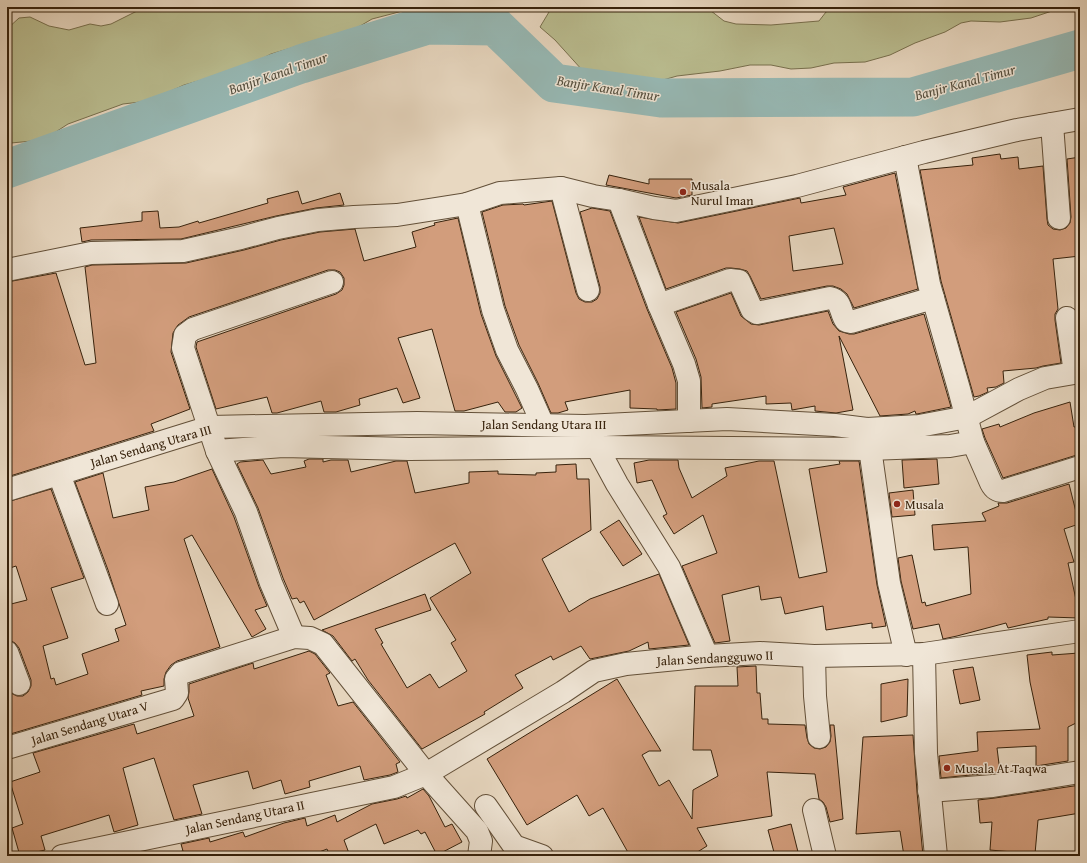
<svg xmlns="http://www.w3.org/2000/svg" width="1087" height="863" viewBox="0 0 1087 863" font-family="'Gentium Book Plus',serif">
<style>
.green{fill:#babd90;stroke:#78704e}
.lines{fill:none;stroke-linecap:round;stroke-linejoin:round}
.river{stroke:#97b9b5;stroke-width:39}
.building{fill:#d29d7c;stroke:#37220c;fill-rule:evenodd}
.minor-casing{stroke:#635039;stroke-width:24}
.minor{stroke:#f0e6d7;stroke-width:22}
.poi-dot{fill:#8f2418;stroke:#f0e6d7;stroke-width:1.5}
.labels{text-anchor:middle;dominant-baseline:central;stroke-width:3;stroke-linejoin:round;paint-order:stroke}
.poi-label{font-size:13px;fill:#37220c;stroke:#f0e6d7;text-anchor:start}
.street-label{font-size:13px;fill:#37220c;stroke:#f0e6d7}
.water-label{font-size:14px;font-style:italic;fill:#544f3f;stroke:#f0e6d7}
</style>
<rect width="100%" height="100%" fill="#e8d8c1"/>
<filter id="stains"><feTurbulence type="fractalNoise" baseFrequency=".005" numOctaves="4"/><feColorMatrix values="0 0 0 0 .2 0 0 0 0 .09 0 0 0 0 .02 0 0 0 .5 -.17"/></filter>
<radialGradient id="worn" r=".72"><stop offset=".6" stop-color="#630" stop-opacity="0"/><stop offset="1" stop-color="#630" stop-opacity=".3"/></radialGradient>
<g class="green">
<path d="M141,7H418L372,19L355,29L271,54L244,68L184,85L149,101L123,104L68,124L51,135L32,141L11,143L7,145V29L19,18L30,17L49,26L69,30L90,24L101,26L111,24L139,10Z"/>
<path d="M552,7H706L724,21L736,24L771,25L819,21L826,12L834,7H1059L1052,11L1031,18L1000,22L971,21L961,23L945,32L915,43L890,55L865,62L834,63L811,68L791,69L771,65H750L720,71L677,76L656,82L618,88L599,82L583,71L555,40L540,27Z"/>
</g>
<g class="lines">
<path class="river" d="M7,169L301,64L427,25L495,26L554,83L661,98L913,97L1080,49"/>
</g>
<g class="building">
<path d="M1000,154L1001,159L1018,157L1019,169L1043,166L1047,219L1048,225L1053,229L1060,230L1066,228L1070,223L1071,217L1067,159L1080,157V256L1053,259L1058,309L1055,314V320L1061,363L1043,366L1036,368L1003,371L1004,383L996,387L987,388L988,392L979,396L974,397L941,281L920,170L973,165L972,158Z"/>
<path d="M895,173L918,289L854,308L847,294L841,289L833,286H827L761,299L750,276L747,271L740,269L731,268H726L666,289L639,217L678,223L800,198L801,203L846,195L843,187ZM834,228L843,264L793,271L789,236Z"/>
<path d="M609,175L649,184V179H692V195L676,198L606,185Z"/>
<path d="M298,191L302,204L340,193L344,205L316,208L276,216L181,239L91,240L82,242L80,228L142,221V212L158,211L160,228L179,227L198,221L199,223L268,203L267,199Z"/>
<path d="M552,201L576,293L579,299L585,302H592L597,299L600,293V287L580,212L592,208L610,211L647,309L672,368L676,383V409L657,410V409L630,408V390L565,402L568,410L558,413H551L538,383L519,345L505,306L482,212L503,205L523,204L524,205Z"/>
<path d="M458,218L481,314L496,356L522,408L516,412H505L498,402L464,411H455L432,329L398,338L420,398L403,403L397,388L359,399L360,405L336,412H324L321,401L277,413H272L267,397L216,409L196,347L197,342L336,294L342,290L344,285V278L340,272L335,270H328L189,317L178,325L173,333L171,352L190,409L151,424L154,431L7,477V282L56,273L85,365L96,363L85,267L92,265L186,263L244,250L281,240L320,232L355,229L364,261L416,247L412,232L435,225L434,223Z"/>
<path d="M731,293L741,316L751,324L759,325L828,311L833,324L839,331L849,334H854L924,314L951,407L917,414H916L915,411L908,414L880,416L839,336L853,410L836,413L815,411V406L792,410L791,403L766,404V396L712,404V407L702,408L701,377L696,359L676,312Z"/>
<path d="M1070,402L1074,427L1080,426V454L1003,478L985,438L982,429L999,424L1000,427L1034,413Z"/>
<path d="M309,459H323V462L331,460H348L351,472L396,461H407L415,493L469,483V472L498,471V474L536,475V473L556,472V465L576,464L577,479H589L591,530L542,559L569,612L590,599L659,574L689,645L649,649L648,642L629,651L590,659L581,646L553,660L551,656L515,675L523,688L484,712L485,714L422,749L368,680L355,659L352,661L333,636L322,630L425,594L431,610L375,629L383,643L381,644L407,688L430,674L439,688L467,671L451,643L456,640L430,598L471,573L455,543L314,620L304,601L300,603L297,598L292,599L283,578L258,508L237,464L240,462L263,460L271,474L306,467L304,461Z"/>
<path d="M937,459L939,484L904,488L902,460Z"/>
<path d="M649,460H678L679,468L692,498L727,476L725,468L759,461H774L799,578L827,572L809,469L840,464L839,461H859L877,585L886,626L872,628V623L826,630L823,606L785,614L781,597L761,600L759,586L722,595L730,641L715,643L682,566L717,553L703,515L674,534L663,516L667,514L652,480L637,483L634,463Z"/>
<path d="M212,469L234,517L259,587L267,606L255,610L266,629L252,637L192,535L184,539L220,647L177,661L171,665L166,672L164,679V686L141,691L142,695L7,735V688L11,693L17,696H23L28,692L31,686V680L19,648L15,643L9,640L7,630V605L27,600L16,566L7,569V502L51,489L84,578L51,588L68,638L43,646L51,679L54,678L56,685L88,674L82,654L119,641L115,629L126,625L108,570L75,482L103,473L113,518L149,510L145,487L174,482Z"/>
<path d="M1069,484L1079,524L1064,529L1074,562L1068,563L1080,618L1048,617V619L1008,628L1006,623L957,636L943,639L939,624L913,629L901,581L898,558L912,555L922,603L925,602L926,606L971,594L968,547L934,550L932,525L986,521L982,513L999,506L998,503H1007Z"/>
<path d="M913,490L915,515L892,517L889,493Z"/>
<path d="M619,520L642,554L623,566L600,532Z"/>
<path d="M309,651L315,654L330,673L326,675L338,706L353,702L400,762L396,764L398,772L390,775L364,780L360,766L309,781L310,787L285,794L281,780L253,789L248,771L193,785L202,814L174,820L154,758L123,768L138,825L114,832L109,815L41,836L45,850L20,856L12,828L23,824L10,782L40,772L33,753L134,724L137,734L194,716L188,698L189,692V684L253,663L254,669Z"/>
<path d="M1052,652V655L1079,653L1080,721L1068,727V761L1036,766V746L997,748L1000,772L941,778L939,756L978,751L977,732L1040,729L1030,682L1027,655Z"/>
<path d="M756,666L757,693H760L762,719H768V724L805,725L807,738L809,744L814,748L820,749L826,747L830,742L831,736L830,725H834L843,819L830,822L826,807L823,802L819,799L815,774L767,772L772,816L697,828L707,846L691,856H630L603,808L589,816L577,795L527,825L487,759L617,679L661,751H649L642,755L659,786L669,780L692,819L693,790L718,776L711,750H693L695,686H738L737,667Z"/>
<path d="M973,667L980,700L960,704L953,670Z"/>
<path d="M908,679L907,716L881,722V684Z"/>
<path d="M913,735L917,792L923,856H904L900,831L856,834L863,737Z"/>
<path d="M1080,785V813L1038,820L1035,854L990,850L992,822L980,823L978,800L995,798Z"/>
<path d="M423,789L429,796L445,827L452,824L462,842L437,855L425,832L421,834L418,830L384,844L376,824L344,840L350,856H330L327,849L309,856H180L179,852L183,851L181,844L209,838L210,842L243,832L245,837L284,823L305,818L307,826L335,815L337,822L372,804L397,799L406,796L407,798Z"/>
<path d="M791,824L799,856H775L768,830Z"/>
</g>
<g class="lines">
<g class="minor-casing">
<g id="minor">
<path d="M1052,124L1059,218"/>
<path d="M561,188L588,290"/>
<path d="M619,200L659,305L684,364L689,381V421"/>
<path d="M467,204L493,310L507,350L527,389L543,425"/>
<path d="M7,270L91,253L183,251L241,238L278,228L318,220L354,217L397,215L467,204L500,193L561,188L593,196L619,200L654,208L676,211L797,186L924,152L1017,130L1080,119"/>
<path d="M659,305L730,280L739,281L752,310L757,313L830,298C842,300 840,313 846,321L851,322L933,298"/>
<path d="M1067,318L1075,373"/>
<path d="M868,434L889,583L906,655"/>
<path d="M591,436L617,484L669,567L707,656"/>
<path d="M973,442L991,483C994,489 997,491 1003,491L1080,467"/>
<path d="M217,451L283,446L409,449L597,447L869,449L950,446L973,442L959,389L929,284L905,157"/>
<path d="M59,474L107,604"/>
<path d="M7,490L210,427L417,423L585,426L727,419L835,425L867,429L919,426L967,417L1019,389L1045,378L1080,372"/>
<path d="M294,637L271,583L246,512L217,451L183,348L185,335L193,329L332,282"/>
<path d="M7,652L19,684"/>
<path d="M924,654L926,753L936,856"/>
<path d="M814,656L815,696L819,737"/>
<path d="M7,748L173,699L177,693L176,679L181,673L294,637L310,638L323,644L426,774L477,831L481,841L479,856"/>
<path d="M929,791L993,786L1080,772"/>
<path d="M486,806L514,846L542,856"/>
<path d="M814,810L825,856"/>
<path d="M62,856L394,787L426,774L563,692L594,671L626,664L707,656L760,653L814,656L924,654L1080,631"/>
</g>
</g>
<use href="#minor" class="minor"/>
</g>
<g class="poi-dot">
<circle cx="683" cy="192" r="4"/>
<circle cx="897" cy="504" r="4"/>
<circle cx="947" cy="768" r="4"/>
</g>
<g class="labels">
<g class="poi-label">
<text x="691" y="185">Musala<tspan x="691" dy="15">Nurul Iman</tspan></text>
<text x="905" y="504">Musala</text>
<text x="955" y="768">Musala At Taqwa</text>
</g>
<g class="street-label">
<text x="544" y="424">Jalan Sendang Utara III</text>
<text transform="translate(151 446) rotate(-16)">Jalan Sendang Utara III</text>
<text transform="translate(715 658) rotate(-3)">Jalan Sendangguwo II</text>
<text transform="translate(90 723) rotate(-17)">Jalan Sendang Utara V</text>
<text transform="translate(245 817) rotate(-12)">Jalan Sendang Utara II</text>
</g>
<g class="water-label">
<text transform="translate(278 73) rotate(-19)">Banjir Kanal Timur</text>
<text transform="translate(965 82) rotate(-15)">Banjir Kanal Timur</text>
<text transform="translate(608 88) rotate(9)">Banjir Kanal Timur</text>
</g>
</g>
<rect width="1087" height="863" fill="none" stroke="#e8d8c1" stroke-width="24"/>
<rect x="8" y="8" width="1071" height="847" fill="none" stroke="#37220c" stroke-width="2"/>
<rect x="12" y="12" width="1063" height="839" fill="none" stroke="#37220c"/>
<rect width="100%" height="100%" filter="url(#stains)"/>
<rect width="100%" height="100%" fill="url(#worn)"/>
</svg>
